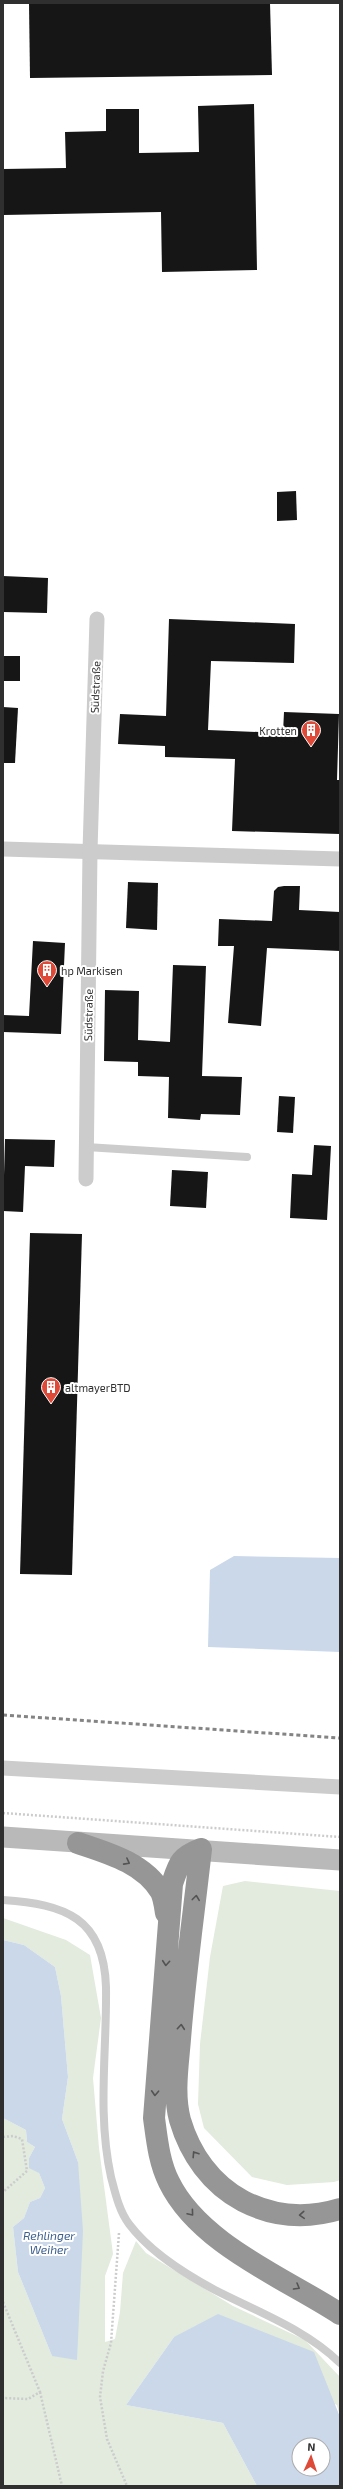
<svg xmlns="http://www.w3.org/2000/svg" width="343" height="2489" viewBox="0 0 343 2489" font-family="'Exo 2',sans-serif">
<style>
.green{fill:#e2ebdd}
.water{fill:#cad8ea;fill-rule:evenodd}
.building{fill:#161616}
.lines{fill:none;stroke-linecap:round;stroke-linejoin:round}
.path{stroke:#ccc;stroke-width:2.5;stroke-dasharray:2 2;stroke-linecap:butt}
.lane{stroke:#ccc;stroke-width:8}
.street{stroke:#ccc;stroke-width:15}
.secondary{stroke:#b9b9b9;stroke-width:21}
.highway{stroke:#969696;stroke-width:22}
.rail{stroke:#848484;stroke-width:3;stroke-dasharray:4 3;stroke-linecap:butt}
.oneway{stroke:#535353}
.labels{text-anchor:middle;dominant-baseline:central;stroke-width:4;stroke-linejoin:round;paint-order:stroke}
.street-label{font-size:11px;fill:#2f2f2f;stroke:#fff}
.poi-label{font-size:11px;fill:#2f2f2f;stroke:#fff;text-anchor:start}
.water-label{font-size:12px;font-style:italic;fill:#3f618e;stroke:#fff}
</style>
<rect width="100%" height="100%" fill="#fff"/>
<g class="green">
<path d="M245,1881L340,1891V2180L334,2182L287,2185L252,2177L204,2128L198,2104L200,2044L210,1957L223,1886Z"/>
<path d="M3,1918L66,1940L90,1955L101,2018L93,2078L99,2148L113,2254L105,2276V2342L115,2339L120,2312L123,2273L136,2241L146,2253L233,2306L305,2340L340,2377V2417L337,2405L174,2337L126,2405L223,2423L257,2486H3V2118L26,2130L27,2142L35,2147L29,2158L39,2173L45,2188L40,2198L30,2202L24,2218L13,2227L18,2272L52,2356L78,2162L62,2119L68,2077L61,1996L55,1967L24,1945L3,1940Z"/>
</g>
<g class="water">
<path d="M234,1556L340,1558V1652L208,1647L210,1570Z"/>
<path d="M3,1940L24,1945L55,1967L61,1996L68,2077L62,2119L78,2162L83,2231L77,2360L52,2356L18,2272L13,2227L24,2218L30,2202L40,2198L45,2188L39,2173L29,2168V2158L35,2147L27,2142L26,2130L3,2118Z"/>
<path d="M218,2314L314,2352L340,2417V2486H257L223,2423L126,2405L174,2337ZM299,2445H323V2469H299Z"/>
</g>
<g class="building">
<path d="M29,3H270L272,75L30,78Z"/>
<path d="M254,104L257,270L162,272L161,212L3,215V169L66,168L65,132L106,131V109H139V153L199,152L198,106Z"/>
<path d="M296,491L297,520L277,521V492Z"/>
<path d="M3,576L48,578L47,613L3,612Z"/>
<path d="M169,619L295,624L294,663L211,661L208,730L283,733L284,712L339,714L337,780H340V834L232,831L235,759L165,757V746L118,744L120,714L166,716Z"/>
<rect x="3" y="656" width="17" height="25"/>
<path d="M3,707L18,708L15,763H3Z"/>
<path d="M128,882L158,883L157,930L126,928Z"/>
<path d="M284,886H300L299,910L340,912V951L267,948L261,1026L228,1023L234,946H218L219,919L272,921L274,891L278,887Z"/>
<path d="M33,941L65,943L61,1034L3,1032V1015L29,1016Z"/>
<path d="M173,965L206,966L202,1076L242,1077L240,1115L201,1114L200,1120L168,1118L169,1077L138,1076V1062L104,1061L105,990L139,991L138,1040L170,1042Z"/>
<path d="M279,1096L295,1097L293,1133L277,1132Z"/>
<path d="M5,1139L55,1140L54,1167L25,1166L23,1212L3,1211Z"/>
<path d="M314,1145L331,1146L327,1220L290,1218L292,1174L312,1175Z"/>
<path d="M172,1170L208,1172L206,1208L170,1206Z"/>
<path d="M30,1233L82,1234L72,1575L20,1574Z"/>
</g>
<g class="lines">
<g class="path">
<path d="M3,1813L340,1837"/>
<path d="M3,2137L13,2136L22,2139L27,2171L3,2192"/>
<path d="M119,2233L111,2343L103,2371L100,2397L107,2439L127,2486"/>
<path d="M3,2302L40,2392L28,2399L3,2398"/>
<path d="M40,2392L62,2486"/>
</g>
<g class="lane">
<path d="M86,1147L247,1157"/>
<path d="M3,1900C65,1904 104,1918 106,1987C107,2051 97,2113 111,2177C115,2192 119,2211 129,2224C150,2252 185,2274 215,2290C258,2312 305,2329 340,2363"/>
</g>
<g class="street">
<path d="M3,849L340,859"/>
<path d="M86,1179L90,851L97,619"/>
<path d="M3,1768L340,1787"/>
</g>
<path class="secondary" d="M3,1837L340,1860"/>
<g class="highway">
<path d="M78,1843C108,1853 144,1863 161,1892C164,1898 165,1907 166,1913"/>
<path d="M340,2209C307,2219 274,2217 243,2201C211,2184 190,2154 180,2120C173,2094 178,2065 180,2039C185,1975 194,1912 201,1849C180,1857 179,1863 172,1884L154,2118C157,2140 159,2162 169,2182C199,2244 285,2278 340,2314"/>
</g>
<path class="rail" d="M3,1715L340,1738"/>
</g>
<defs><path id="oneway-chevron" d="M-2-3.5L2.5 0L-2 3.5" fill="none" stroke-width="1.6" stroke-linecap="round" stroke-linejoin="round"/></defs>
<g class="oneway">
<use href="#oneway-chevron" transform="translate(127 1862) rotate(28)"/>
<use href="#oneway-chevron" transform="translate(196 1898) rotate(-83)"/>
<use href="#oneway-chevron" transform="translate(166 1963) rotate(95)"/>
<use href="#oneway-chevron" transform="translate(181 2027) rotate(-85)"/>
<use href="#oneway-chevron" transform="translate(155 2093) rotate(93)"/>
<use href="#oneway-chevron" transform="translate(195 2154) rotate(-123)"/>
<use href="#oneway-chevron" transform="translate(191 2213) rotate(50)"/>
<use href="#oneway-chevron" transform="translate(302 2215) rotate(176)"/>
<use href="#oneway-chevron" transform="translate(297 2287) rotate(30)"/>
</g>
<defs>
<g id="building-pin" transform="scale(1)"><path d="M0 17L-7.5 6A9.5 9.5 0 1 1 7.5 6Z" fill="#df4938" stroke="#fff"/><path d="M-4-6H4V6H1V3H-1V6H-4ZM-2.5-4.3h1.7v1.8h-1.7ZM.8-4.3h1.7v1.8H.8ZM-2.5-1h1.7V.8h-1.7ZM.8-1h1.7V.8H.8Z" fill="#fff"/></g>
</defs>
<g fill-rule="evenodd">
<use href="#building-pin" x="311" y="730"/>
<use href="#building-pin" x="47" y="970"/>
<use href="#building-pin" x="51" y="1387"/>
</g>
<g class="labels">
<g class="street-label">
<text transform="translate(95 687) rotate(-88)">Südstraße</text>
<text transform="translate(88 1015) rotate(-89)">Südstraße</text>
</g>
<g class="poi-label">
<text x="297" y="730" text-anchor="end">Krotten</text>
<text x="61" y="970">hp Markisen</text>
<text x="65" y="1387">altmayerBTD</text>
</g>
<g class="water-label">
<text x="49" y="2235">Rehlinger<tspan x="49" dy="14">Weiher</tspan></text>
</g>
</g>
<rect width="343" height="2489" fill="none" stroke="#2f2f2f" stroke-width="8"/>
<g transform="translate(311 2457) rotate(3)"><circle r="19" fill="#ffffff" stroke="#acacac"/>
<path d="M0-3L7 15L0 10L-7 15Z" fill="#df4938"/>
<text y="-6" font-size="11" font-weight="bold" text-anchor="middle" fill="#2f2f2f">N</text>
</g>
</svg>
